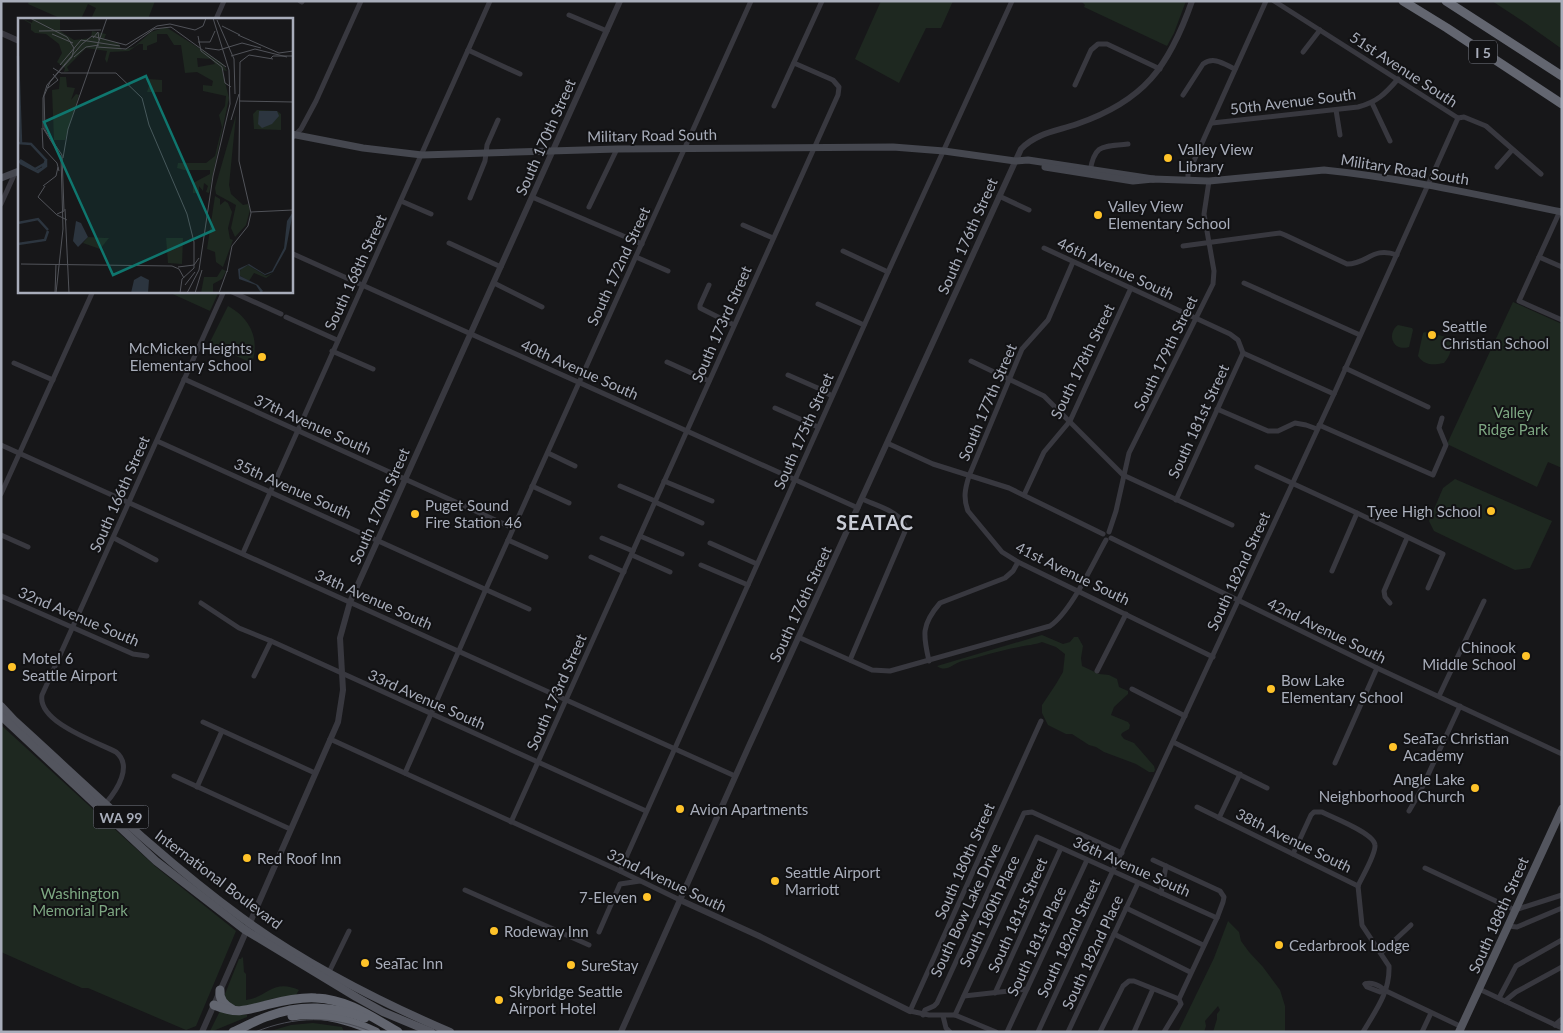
<svg xmlns="http://www.w3.org/2000/svg" width="1563" height="1033" viewBox="0 0 1563 1033" font-family="Lato,sans-serif">
<style>
.green{fill:#1e2820}
.lines{fill:none;stroke-linecap:round;stroke-linejoin:round}
.minor{stroke:#38383f;stroke-width:5}
.tertiary{stroke:#38383f;stroke-width:6}
.secondary{stroke:#45474f;stroke-width:7}
.primary{stroke:#53555e;stroke-width:8}
.motorway{stroke:#636670;stroke-width:9}
.tram{stroke:#4a4c54;stroke-width:1}
.poi-dot{fill:#ffc329;stroke:#121214;stroke-width:2}
.labels{text-anchor:middle;dominant-baseline:central;stroke-width:4;stroke-linejoin:round;paint-order:stroke}
.shield{fill:#121214;stroke:#7b7e88;stroke-width:1}
.shield-label{font-size:14px;font-weight:bold;fill:#a8adba}
.street-label{font-size:15px;fill:#a8adba;stroke:#121214}
.poi-label{font-size:15px;fill:#a8adba;stroke:#121214;text-anchor:start}
.park-label{font-size:15px;fill:#7da782;stroke:#121214}
.district-label{font-size:20px;font-weight:bold;letter-spacing:1px;fill:#c9ccd6;stroke:#121214}
.inset-river{fill:none;stroke:#2c353f;stroke-width:2.5}
.inset-road{fill:none;stroke:#515359;stroke-width:1}
.view{fill:#0f766e;fill-opacity:0.15;stroke:#0f766e;stroke-width:2.5}
.inset-edge{fill:none;stroke:#a8adba;stroke-width:2.5}
</style>
<rect width="100%" height="100%" fill="#171719"/>
<g class="green">
<path d="M29,1H155L148,19H91L96,8L88,4L81,19H62L28,4Z"/>
<path d="M881,1H953L941,28H926L899,83L855,59Z"/>
<path d="M1081,1H1186L1174,33L1167,46L1084,7L1085,5Z"/>
<path d="M1492,1H1562V49L1524,22Z"/>
<path d="M166,291H219L210,311Z"/>
<path d="M1513,302L1562,324V468L1548,462L1537,487L1447,444Z"/>
<path d="M228,306C250,318 260,339 252,363L211,345L210,342Z"/>
<path d="M1398,325L1412,328L1413,330L1409,347C1393,352 1386,334 1398,325Z"/>
<path d="M1425,332L1451,338C1453,347 1450,356 1444,363C1433,365 1425,366 1418,356L1423,333Z"/>
<path d="M1455,479L1552,521L1530,568L1515,570L1434,531L1429,521L1443,488Z"/>
<path d="M1042,635L1063,644L1070,642L1074,637H1078L1083,646L1081,658L1082,666L1099,674L1109,675L1117,679L1119,687L1128,691V694L1114,707L1111,715L1128,722L1130,725L1129,729L1122,733L1121,735L1124,739L1134,743L1154,766L1155,770L1154,772H1149L1136,764L1104,752L1096,747L1089,745L1072,734H1066L1048,725L1042,713V705L1056,684L1063,672L1065,654L1056,647L1042,642C1035,645 1027,645 1019,647C1000,650 981,657 962,661C953,664 946,673 937,666Z"/>
<path d="M1,725L156,867L236,931L196,1026L186,1030L88,988H82L1,952Z"/>
<path d="M1228,921L1239,932L1241,941L1249,952L1263,967L1280,990L1285,1006V1032H1213L1217,1019V1014L1220,1010L1218,1006L1205,1021L1206,1026L1204,1032H1178L1214,958Z"/>
<path d="M242,957L243,958L244,972L246,974V1000C266,998 273,978 299,990L296,995C287,997 277,997 268,1000C255,1004 244,1009 230,1005L225,998V994L239,959H241Z"/>
<path d="M220,1011L235,1014L247,1015V1017L213,1031H210Z"/>
<path d="M313,1023L342,1027L344,1032H267L291,1025Z"/>
</g>
<g class="lines">
<g class="minor">
<path d="M300,1L302,2"/>
<path d="M1274,1L1458,118L1464,117L1486,126L1541,174"/>
<path d="M569,15L607,31"/>
<path d="M216,19L224,1"/>
<path d="M468,50L520,74"/>
<path d="M1303,52L1320,30"/>
<path d="M1075,85L1091,50L1098,44H1107L1160,69"/>
<path d="M1183,95L1203,64C1214,56 1224,64 1235,69"/>
<path d="M1372,103L1390,141"/>
<path d="M774,106L822,1"/>
<path d="M1336,110L1340,135"/>
<path d="M1212,123L1358,107C1377,102 1385,94 1398,79"/>
<path d="M291,139L301,129L316,101L361,1"/>
<path d="M1497,167L1512,150"/>
<path d="M1090,171C1095,143 1103,147 1128,144"/>
<path d="M1188,180V174L1266,1"/>
<path d="M999,196L1029,210"/>
<path d="M532,197L642,244"/>
<path d="M470,198L485,161L487,145L498,120"/>
<path d="M401,201L431,214"/>
<path d="M1,204L15,173"/>
<path d="M589,207L617,149"/>
<path d="M1560,211L1519,301L1562,320"/>
<path d="M743,225L773,238"/>
<path d="M449,243L501,267"/>
<path d="M1183,246L1280,233L1285,235L1347,264C1368,264 1372,246 1397,255"/>
<path d="M1044,248L1230,334L1238,340L1243,353L1334,394"/>
<path d="M843,251L888,272"/>
<path d="M291,253L858,508"/>
<path d="M636,257L668,271"/>
<path d="M1539,257L1562,267"/>
<path d="M1073,262L1048,320L1022,349L969,476C965,489 963,498 968,511L1002,552L1018,562L1213,657"/>
<path d="M494,283L542,307"/>
<path d="M1244,283L1360,335"/>
<path d="M709,285L700,305V308L734,325"/>
<path d="M230,291L281,314"/>
<path d="M818,304L864,325"/>
<path d="M286,317L337,340"/>
<path d="M332,351L373,369"/>
<path d="M971,361L1044,396L1123,475L1232,525"/>
<path d="M667,362L709,381"/>
<path d="M14,363L53,380"/>
<path d="M1345,368L1428,407"/>
<path d="M788,375L820,389L832,396"/>
<path d="M184,379L513,528"/>
<path d="M775,408L818,427"/>
<path d="M1217,409L1268,431H1278L1295,423L1306,425L1317,429"/>
<path d="M1319,425L1433,475L1446,445L1439,428L1442,418"/>
<path d="M157,441L529,609"/>
<path d="M887,443L933,464L1009,488L1103,534"/>
<path d="M1,445L735,776"/>
<path d="M548,453L575,466"/>
<path d="M1257,467L1357,513L1443,554L1428,588"/>
<path d="M664,481L712,501"/>
<path d="M532,486L569,503"/>
<path d="M620,486L655,501"/>
<path d="M1,494L93,291"/>
<path d="M1024,495L1044,452L1070,421L1131,288"/>
<path d="M1176,500L1243,353"/>
<path d="M655,502L702,523"/>
<path d="M1109,532L1116,511L1129,453L1213,284L1214,271L1204,214L1209,181"/>
<path d="M1,535L28,547"/>
<path d="M640,536L682,554"/>
<path d="M114,538L156,560"/>
<path d="M602,538L633,551"/>
<path d="M1111,538L1377,668L1562,754"/>
<path d="M508,540L546,557"/>
<path d="M710,543L757,564"/>
<path d="M243,553L490,1"/>
<path d="M632,555L670,572"/>
<path d="M591,557L624,572"/>
<path d="M701,565L748,585"/>
<path d="M1332,571L1357,513"/>
<path d="M1,596L133,654L147,656"/>
<path d="M201,603L239,628L271,641L646,811"/>
<path d="M1390,603L1385,597L1384,591L1407,538"/>
<path d="M798,637L872,670L890,671L1050,626C1071,612 1093,563 1106,540"/>
<path d="M850,660L906,529C903,512 877,506 862,499"/>
<path d="M929,661C923,635 921,625 940,603L1005,578L1013,571L1018,562"/>
<path d="M1097,671L1126,614"/>
<path d="M254,676L271,641"/>
<path d="M1132,689L1185,716"/>
<path d="M1439,696L1484,601"/>
<path d="M203,722L315,773"/>
<path d="M330,739L620,871L680,900"/>
<path d="M1173,742L1267,788"/>
<path d="M1335,763L1377,668"/>
<path d="M405,773L486,589L751,1"/>
<path d="M174,776L290,829"/>
<path d="M197,787L222,731"/>
<path d="M106,803C117,790 133,766 116,752C97,742 37,722 42,695L224,291"/>
<path d="M1197,807L1358,886"/>
<path d="M1409,811L1420,792L1460,706"/>
<path d="M1219,818L1240,774"/>
<path d="M511,822L838,95L839,87L833,80L794,63"/>
<path d="M1293,854L1311,815L1314,812H1322C1334,818 1374,833 1375,845C1376,854 1362,877 1358,886"/>
<path d="M1153,860L1220,891L1224,897L1223,902L1217,918L1179,999L1181,1004L1164,1032"/>
<path d="M1425,868L1515,910L1562,895"/>
<path d="M620,871L888,272L1012,1"/>
<path d="M1358,886L1362,925L1389,966C1390,992 1376,1010 1363,1032"/>
<path d="M465,890L589,945"/>
<path d="M1161,893L1166,866"/>
<path d="M1126,908L1203,945"/>
<path d="M1508,926L1517,927L1562,908"/>
<path d="M599,932L620,884L640,881"/>
<path d="M1114,934L1190,972"/>
<path d="M1381,953L1411,925"/>
<path d="M329,972L349,931"/>
<path d="M1365,984C1371,982 1380,985 1384,990L1462,1027"/>
<path d="M1365,984L1367,987L1380,992L1384,990"/>
<path d="M1479,989L1562,1028"/>
<path d="M995,993L1061,848"/>
<path d="M964,996L1027,989"/>
<path d="M1499,998L1516,966L1562,940"/>
<path d="M1505,1001L1516,992L1562,967"/>
<path d="M923,1015L925,1010L934,1006L937,1003L1024,813L1032,812L1122,853"/>
<path d="M955,1015L1037,837L1217,918"/>
<path d="M943,1016L946,1028L950,1032"/>
<path d="M1555,1025L1562,1019"/>
<path d="M996,1032L955,1015H929L910,1011L1041,721"/>
<path d="M1007,1032L1087,860"/>
<path d="M1038,1032L1334,394L1458,118"/>
<path d="M1068,1032L1138,883"/>
<path d="M1100,1032L1123,986L1129,981H1134L1179,999"/>
<path d="M1134,1032L1153,989"/>
<path d="M1422,1032L1431,1013"/>
</g>
<g class="tertiary">
<path d="M1,33L19,41"/>
<path d="M680,900L759,936L910,1011"/>
<path d="M202,1032L338,722L343,690L340,638L350,602L620,1"/>
<path d="M621,1032L748,748L1021,149C1036,133 1057,131 1077,124C1144,101 1169,67 1192,1"/>
</g>
<g class="secondary">
<path d="M291,134L363,148L422,155L617,149L893,147L944,151L1015,161L1028,160L1153,179"/>
<path d="M1045,167L1133,181L1153,179L1209,181L1324,170C1404,178 1483,196 1562,212"/>
<path d="M1,178L19,171"/>
</g>
<g class="primary">
<path d="M1,706L14,720C88,787 160,858 241,917C305,964 378,1001 450,1032"/>
<path d="M1,716L156,861L245,930L356,997L383,1012L431,1032"/>
<path d="M1459,1032L1562,809"/>
</g>
<g class="motorway">
<path d="M1403,1L1447,28L1562,104"/>
<path d="M1446,1L1562,76"/>
<path d="M220,990C219,999 224,1005 232,1009"/>
<path d="M214,1005C236,1014 245,1011 266,1005C282,1001 300,997 316,998C347,999 372,1017 398,1032"/>
<path d="M292,1016C321,1011 350,1020 376,1032"/>
<path d="M233,1032C245,1027 256,1020 269,1016C300,1004 334,1006 365,1018"/>
</g>
<path class="tram" d="M255,1032C295,1016 332,1015 372,1032"/>
</g>
<g class="poi-dot">
<circle cx="1168" cy="158" r="5"/>
<circle cx="1098" cy="215" r="5"/>
<circle cx="1432" cy="335" r="5"/>
<circle cx="262" cy="357" r="5"/>
<circle cx="1491" cy="511" r="5"/>
<circle cx="415" cy="514" r="5"/>
<circle cx="1526" cy="656" r="5"/>
<circle cx="12" cy="667" r="5"/>
<circle cx="1271" cy="689" r="5"/>
<circle cx="1393" cy="747" r="5"/>
<circle cx="1475" cy="788" r="5"/>
<circle cx="680" cy="809" r="5"/>
<circle cx="247" cy="858" r="5"/>
<circle cx="775" cy="881" r="5"/>
<circle cx="647" cy="897" r="5"/>
<circle cx="494" cy="931" r="5"/>
<circle cx="1279" cy="945" r="5"/>
<circle cx="365" cy="963" r="5"/>
<circle cx="571" cy="965" r="5"/>
<circle cx="499" cy="1000" r="5"/>
</g>
<g class="labels">
<g class="shield">
<rect x="1469" y="40.5" width="28" height="23" rx="4"/>
<rect x="93.5" y="805.5" width="55" height="23" rx="4"/>
</g>
<g class="shield-label">
<text x="1483" y="52">I 5</text>
<text x="121" y="817">WA 99</text>
</g>
<g class="street-label">
<text transform="translate(1404 69) rotate(33)">51st Avenue South</text>
<text transform="translate(1293 101) rotate(-7)">50th Avenue South</text>
<text transform="translate(652 135) rotate(-1)">Military Road South</text>
<text transform="translate(545 137) rotate(-66)">South 170th Street</text>
<text transform="translate(1405 169) rotate(9)">Military Road South</text>
<text transform="translate(967 236) rotate(-66)">South 176th Street</text>
<text transform="translate(618 266) rotate(-65)">South 172nd Street</text>
<text transform="translate(1116 268) rotate(25)">46th Avenue South</text>
<text transform="translate(355 272) rotate(-65)">South 168th Street</text>
<text transform="translate(721 324) rotate(-66)">South 173rd Street</text>
<text transform="translate(1165 353) rotate(-64)">South 179th Street</text>
<text transform="translate(1082 361) rotate(-64)">South 178th Street</text>
<text transform="translate(580 369) rotate(24)">40th Avenue South</text>
<text transform="translate(987 402) rotate(-67)">South 177th Street</text>
<text transform="translate(1198 421) rotate(-65)">South 181st Street</text>
<text transform="translate(313 424) rotate(24)">37th Avenue South</text>
<text transform="translate(803 431) rotate(-66)">South 175th Street</text>
<text transform="translate(293 488) rotate(24)">35th Avenue South</text>
<text transform="translate(119 494) rotate(-66)">South 166th Street</text>
<text transform="translate(379 506) rotate(-66)">South 170th Street</text>
<text transform="translate(1238 571) rotate(-65)">South 182nd Street</text>
<text transform="translate(1073 573) rotate(26)">41st Avenue South</text>
<text transform="translate(374 599) rotate(24)">34th Avenue South</text>
<text transform="translate(800 604) rotate(-65)">South 176th Street</text>
<text transform="translate(79 616) rotate(23)">32nd Avenue South</text>
<text transform="translate(1327 630) rotate(26)">42nd Avenue South</text>
<text transform="translate(556 692) rotate(-66)">South 173rd Street</text>
<text transform="translate(427 699) rotate(24)">33rd Avenue South</text>
<text transform="translate(1294 840) rotate(26)">38th Avenue South</text>
<text transform="translate(964 861) rotate(-66)">South 180th Street</text>
<text transform="translate(1132 866) rotate(24)">36th Avenue South</text>
<text transform="translate(219 879) rotate(37)">International Boulevard</text>
<text transform="translate(667 880) rotate(25)">32nd Avenue South</text>
<text transform="translate(965 910) rotate(-65)">South Bow Lake Drive</text>
<text transform="translate(989 911) rotate(-65)">South 180th Place</text>
<text transform="translate(1017 915) rotate(-66)">South 181st Street</text>
<text transform="translate(1498 915) rotate(-66)">South 188th Street</text>
<text transform="translate(1068 938) rotate(-65)">South 182nd Street</text>
<text transform="translate(1036 941) rotate(-65)">South 181st Place</text>
<text transform="translate(1092 952) rotate(-65)">South 182nd Place</text>
</g>
<g class="poi-label">
<text x="1178" y="149">Valley View<tspan x="1178" dy="17">Library</tspan></text>
<text x="1108" y="206">Valley View<tspan x="1108" dy="17">Elementary School</tspan></text>
<text x="1442" y="326">Seattle<tspan x="1442" dy="17">Christian School</tspan></text>
<text x="252" y="348" text-anchor="end">McMicken Heights<tspan x="252" dy="17">Elementary School</tspan></text>
<text x="425" y="505">Puget Sound<tspan x="425" dy="17">Fire Station 46</tspan></text>
<text x="1481" y="511" text-anchor="end">Tyee High School</text>
<text x="1516" y="647" text-anchor="end">Chinook<tspan x="1516" dy="17">Middle School</tspan></text>
<text x="22" y="658">Motel 6<tspan x="22" dy="17">Seattle Airport</tspan></text>
<text x="1281" y="680">Bow Lake<tspan x="1281" dy="17">Elementary School</tspan></text>
<text x="1403" y="738">SeaTac Christian<tspan x="1403" dy="17">Academy</tspan></text>
<text x="1465" y="779" text-anchor="end">Angle Lake<tspan x="1465" dy="17">Neighborhood Church</tspan></text>
<text x="690" y="809">Avion Apartments</text>
<text x="257" y="858">Red Roof Inn</text>
<text x="785" y="872">Seattle Airport<tspan x="785" dy="17">Marriott</tspan></text>
<text x="637" y="897" text-anchor="end">7-Eleven</text>
<text x="504" y="931">Rodeway Inn</text>
<text x="1289" y="945">Cedarbrook Lodge</text>
<text x="375" y="963">SeaTac Inn</text>
<text x="581" y="965">SureStay</text>
<text x="509" y="991">Skybridge Seattle<tspan x="509" dy="17">Airport Hotel</tspan></text>
</g>
<g class="park-label">
<text x="1513" y="412">Valley<tspan x="1513" dy="17">Ridge Park</tspan></text>
<text x="80" y="893">Washington<tspan x="80" dy="17">Memorial Park</tspan></text>
</g>
<g class="district-label">
<text x="875" y="522">SEATAC</text>
</g>
</g>
<g transform="translate(18 18)">
<rect width="275" height="275" fill="#171719"/>
<path d="M3,0L14,5L15,0H42V13L56,22L73,20L74,13L88,16L86,21L100,25L104,32L116,29L133,14L148,9L204,45L209,53L204,52L211,80L191,175L188,174L190,168L186,165L185,173L181,168V175H175V165L192,156V152H166L159,150L160,145H188L197,138L204,109L201,97L207,88L208,78L185,73V67L194,68L195,63L179,54L167,55L163,27H156L149,16H139V24L129,28V32H125V26H121L111,33L92,34L89,45L87,41L89,33L68,30L49,49L51,53L46,54L47,50L39,44L44,35L41,26L28,16L17,15L13,12V6ZM179,40L193,41L197,46L180,49ZM42,59H48L49,69L57,70L53,82L58,76L61,77L47,122H36L34,72L41,71ZM129,61L144,62V74H129L131,68ZM239,92L259,93L263,96V112L236,111L235,96ZM218,97L211,167L213,176L225,187L230,186L232,192L228,207L217,219L213,210L218,187L198,176L197,170ZM197,178L202,181V187L207,183L210,185L214,194L210,210L212,221L215,222L205,249L198,244L197,234L189,231ZM70,219L87,220H91L82,231L65,225ZM148,220H165L164,246L150,245ZM230,247L248,258L255,255L248,260L236,255L231,263L221,257L223,250ZM204,251L208,253L204,261L195,266V275H183L186,259H199Z" fill="#1e2820" fill-rule="evenodd"/>
<path d="M241,93H259L261,98L254,106L244,110L240,106ZM275,194L268,231L255,254L247,257L230,247L222,252V258L240,267L245,273L243,275L238,267L221,261L220,251L231,246L247,256L254,253L266,230L269,203ZM58,203L63,205L70,219L60,229L55,223ZM123,258L131,262L130,275H113L116,262Z" fill="#2c353f"/>
<path class="inset-river" d="M0,38L3,125M0,125L13,126L28,142L25,150L19,153L0,143M2,142L17,151L26,146M2,145L20,154L28,148V141M0,205L20,201L30,212M0,226L27,222L30,213"/>
<path class="inset-road" d="M12,0L49,19L56,30L54,39L32,64L26,78L27,112L44,137L46,193L39,196M199,2L216,41L217,76M204,8L222,17M21,13L83,12M34,16L55,25M220,17L261,35L275,33M180,18L183,33L204,49L207,65L213,69M75,20L80,14L81,22M180,24H192L197,13M79,29L108,31L136,11L153,9L208,49M187,30L201,32L224,25L243,30M213,38L237,31L269,39M56,39L68,29L81,27M252,41L255,38H275M42,47L63,22L102,28M35,50L43,55H98L124,80L131,107L169,196L176,224V250L164,261L162,275M30,70L40,62L35,56M221,83L275,84M213,102L221,76M24,110L25,130L39,145L41,153M45,140L50,111L89,0M25,168L38,158L40,149M27,168L20,179L39,197L49,202M47,191L51,275M233,194L275,192M3,246L154,248L161,251L166,260M160,249L176,247L181,240M209,254L214,228L230,208L233,195L221,143L222,44L231,37L255,41M167,267L177,254M37,275L38,246M38,275L45,211L43,139L25,110V80L29,67L64,26L74,18L108,27L139,8L152,6L177,12L185,8L188,0M169,275L181,252L195,158L212,86L211,52L195,0M177,275L184,252M201,275L209,253"/>
<path class="view" d="M128,58L196,212L95,257L26,104Z"/>
<rect width="275" height="275" class="inset-edge"/>
</g>
<rect width="1563" height="1033" fill="none" stroke="#a8adba" stroke-width="5"/>
</svg>
